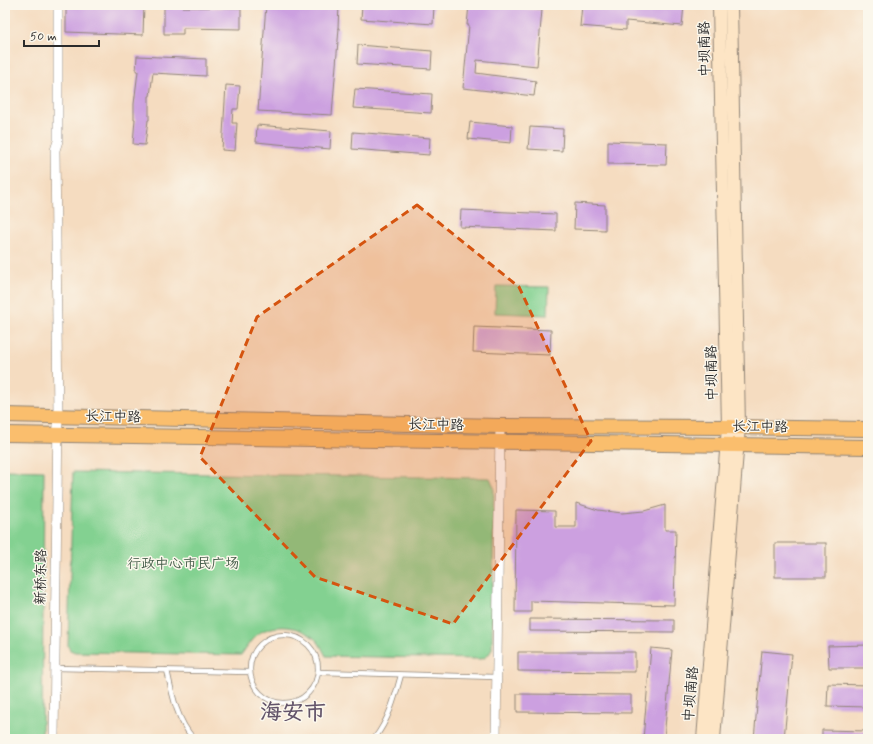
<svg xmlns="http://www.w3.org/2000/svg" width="873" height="744" viewBox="0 0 873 744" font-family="Mynerve,'LXGW WenKai TC',sans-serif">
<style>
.green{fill:#83d191;stroke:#577e5e}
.building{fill:#cca0e0}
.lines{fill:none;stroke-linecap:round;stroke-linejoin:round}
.lane-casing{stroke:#908476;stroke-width:6}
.street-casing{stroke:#908476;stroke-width:10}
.secondary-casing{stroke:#908476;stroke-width:14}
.primary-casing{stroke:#908476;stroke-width:16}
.lane{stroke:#fff;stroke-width:4.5}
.street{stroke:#fff;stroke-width:9}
.secondary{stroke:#fde5c5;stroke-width:12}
.primary{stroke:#fabe6d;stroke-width:14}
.marked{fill:#d5540f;fill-opacity:0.2;stroke:#d5540f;stroke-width:3;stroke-dasharray:8 5;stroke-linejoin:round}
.labels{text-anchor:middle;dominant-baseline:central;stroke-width:3;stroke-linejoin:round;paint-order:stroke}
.street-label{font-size:14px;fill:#2b2b2b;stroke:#fbf7ec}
.park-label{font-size:14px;fill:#455d4a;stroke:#fbf7ec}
.town-label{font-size:22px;font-weight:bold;fill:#63546a;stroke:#fbf7ec}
</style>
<rect width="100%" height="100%" fill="#fbf7ec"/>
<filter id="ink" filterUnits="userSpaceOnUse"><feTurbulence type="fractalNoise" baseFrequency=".025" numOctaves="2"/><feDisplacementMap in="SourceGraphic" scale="8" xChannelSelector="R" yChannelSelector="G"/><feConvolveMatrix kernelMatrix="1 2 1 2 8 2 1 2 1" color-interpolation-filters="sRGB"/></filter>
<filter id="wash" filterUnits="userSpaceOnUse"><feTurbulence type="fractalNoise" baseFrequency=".012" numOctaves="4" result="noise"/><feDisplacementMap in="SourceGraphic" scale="16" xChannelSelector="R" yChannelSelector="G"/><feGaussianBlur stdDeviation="0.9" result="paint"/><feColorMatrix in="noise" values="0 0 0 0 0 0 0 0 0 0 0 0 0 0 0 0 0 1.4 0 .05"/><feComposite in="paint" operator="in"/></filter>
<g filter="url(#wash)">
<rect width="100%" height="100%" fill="#f5dcc0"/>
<g class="green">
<path d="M496,286L549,287L548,315L495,313Z"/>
<path d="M5,470L44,471L42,739H5Z"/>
<path d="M73,472L490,478L494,487L492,649C489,655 486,658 480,659L326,656C323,651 321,646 318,642C304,627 280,622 261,632C252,637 247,647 241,655L75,652L70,650L68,646Z"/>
</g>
<g id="blocks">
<g class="building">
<path d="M66,5H144L143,35L66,32Z"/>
<path d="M164,5H183V7L241,8V29L183,28V34H164Z"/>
<path d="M266,5H339L338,28H339L332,115L258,111Z"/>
<path d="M362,5H434L433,24L361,19Z"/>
<path d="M469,5L542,10L537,66L477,60L476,73L536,81L534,96L463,88L469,25H467Z"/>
<path d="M582,5H684L682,26L626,21V30L580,26Z"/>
<path d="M358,45L432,51L431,69L357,64Z"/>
<path d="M137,56L206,59V76L153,73L150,96H149V120H148L145,145L133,144L135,119H134V104L138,71H136Z"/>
<path d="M226,85L240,86L238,109H233L232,123H237L235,151L222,150Z"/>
<path d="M355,89L432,94L431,113L353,108Z"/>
<path d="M470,122L512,126L511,143L468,139Z"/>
<path d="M257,125L331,131L330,149L256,142Z"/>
<path d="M530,127L563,129L562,151L528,149Z"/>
<path d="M353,132L430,138L429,155L352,149Z"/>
<path d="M608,141L667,143L666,165L608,164Z"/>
<path d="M575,203L605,205V230L574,229Z"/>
<path d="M461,210L556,214V231L460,227Z"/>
<path d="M474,327L551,330L550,355L473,352Z"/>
<path d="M576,503L598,510L622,513L644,511L665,505V530H676L674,605L531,601V612H515L516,510L555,511V527H576Z"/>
<rect x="775" y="543" width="51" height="34"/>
<path d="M530,619L674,620V632L530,631Z"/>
<path d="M868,645V668H829L828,646Z"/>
<path d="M651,648L672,650L664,739H643Z"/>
<path d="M762,651L792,654L784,739H754Z"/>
<path d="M518,652H635V672L518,671Z"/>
<path d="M828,684L868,685V707L827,706Z"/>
<path d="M517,694L631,695V713L517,712Z"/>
<path d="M822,730L868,731V739H822Z"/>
</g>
</g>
</g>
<g filter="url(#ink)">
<use href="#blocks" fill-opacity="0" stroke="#908476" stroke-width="1"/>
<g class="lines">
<g class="lane-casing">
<g id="lane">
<circle cx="284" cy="669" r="34"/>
<path d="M55,668L249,672"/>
<path d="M167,670C172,694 177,721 194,739"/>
<path d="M319,672L496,677"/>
<path d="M374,739C389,720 395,697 401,675"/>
</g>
</g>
<g class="street-casing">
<g id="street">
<path d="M54,739L58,415L55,150L58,141V5"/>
<path d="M496,739L500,426"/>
</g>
</g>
<g class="secondary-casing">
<g id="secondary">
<path d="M703,739L728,427L719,5"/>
<path d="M714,739L739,427L731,5"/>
</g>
</g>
<g class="primary-casing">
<g id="primary">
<path d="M5,415L500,426L728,427L868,429"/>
<path d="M5,434C293,441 580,441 868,447"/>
</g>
</g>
<use href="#lane" class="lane"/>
<use href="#street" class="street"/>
<use href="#secondary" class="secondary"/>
<use href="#primary" class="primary"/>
</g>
</g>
<path class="marked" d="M417,205L519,287L591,441L453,624L315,577L200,457L257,317Z"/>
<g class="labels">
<g class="street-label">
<text transform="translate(705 49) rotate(-91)">中坝南路</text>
<text transform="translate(712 373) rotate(-91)">中坝南路</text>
<text transform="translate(113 417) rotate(1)">长江中路</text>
<text transform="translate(436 425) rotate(1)">长江中路</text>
<text transform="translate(760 427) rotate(1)">长江中路</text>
<text transform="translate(41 577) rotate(-89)">新桥东路</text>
<text transform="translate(691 694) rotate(-85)">中坝南路</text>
</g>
<g class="park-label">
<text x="183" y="564">行政中心市民广场</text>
</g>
<g class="town-label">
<text x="293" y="713">海安市</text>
</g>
</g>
<rect width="873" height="744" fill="none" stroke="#fbf7ec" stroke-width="20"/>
<path d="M24 40v6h75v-6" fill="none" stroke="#2b2b2b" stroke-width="2"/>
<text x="30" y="40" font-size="12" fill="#2b2b2b" stroke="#fbf7ec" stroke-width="3" paint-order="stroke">50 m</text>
</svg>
